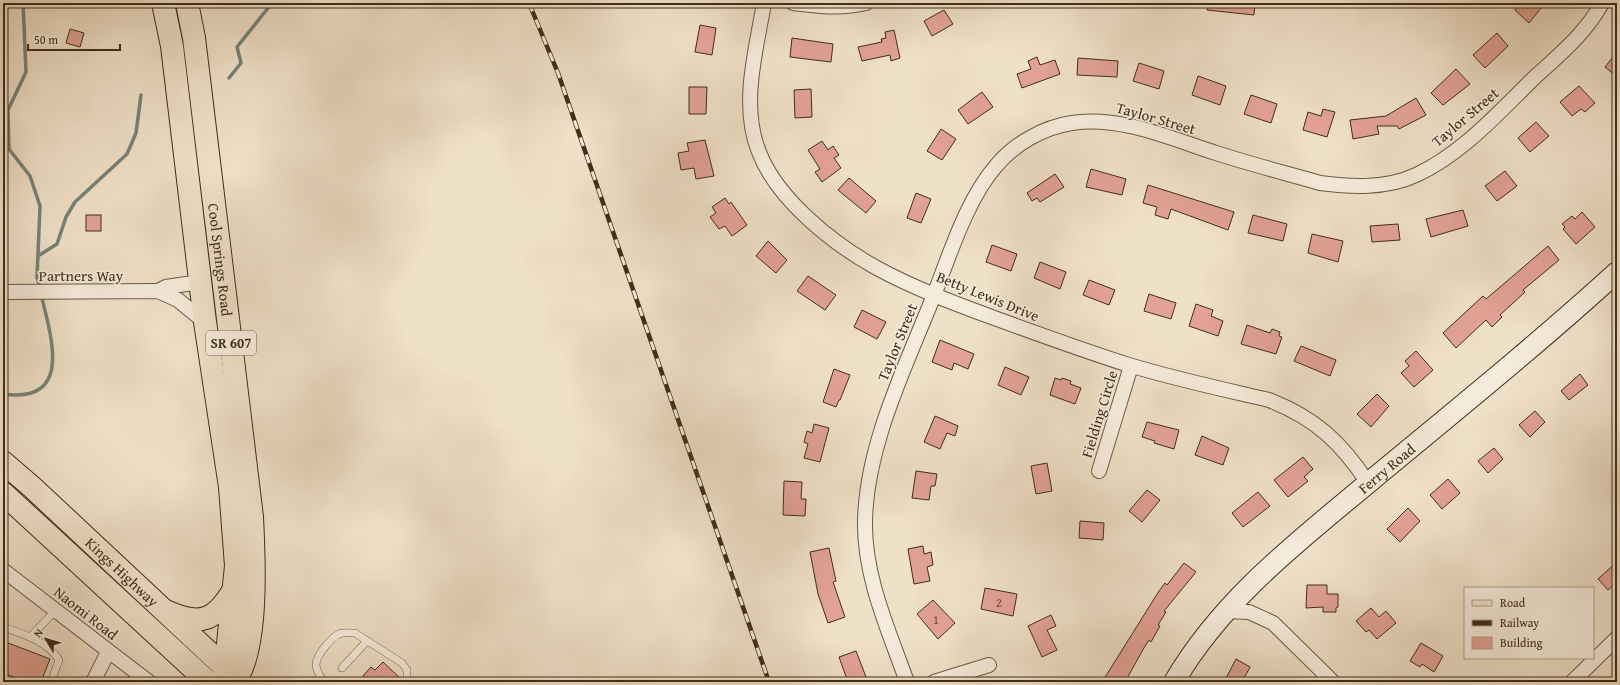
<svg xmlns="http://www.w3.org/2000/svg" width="1620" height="685" viewBox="0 0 1620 685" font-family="'Gentium Book Plus',serif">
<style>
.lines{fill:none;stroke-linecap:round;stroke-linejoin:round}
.stream{stroke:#76837a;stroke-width:3.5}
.building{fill:#e2a295;stroke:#3f2e19}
.service-casing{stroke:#6b5a45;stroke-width:8}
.minor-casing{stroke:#6b5a45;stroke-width:16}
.secondary-casing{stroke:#3f2e19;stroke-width:22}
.primary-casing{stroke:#3f2e19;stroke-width:24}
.service{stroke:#f5ebdb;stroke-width:7}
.minor{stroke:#f5ebdb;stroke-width:14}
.secondary{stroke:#f5ebdb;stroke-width:20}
.primary{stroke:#efe0c8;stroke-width:22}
.rail-casing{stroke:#3f2e19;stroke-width:4.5}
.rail{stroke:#f5ebdb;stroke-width:3;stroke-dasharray:9;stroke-linecap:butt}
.labels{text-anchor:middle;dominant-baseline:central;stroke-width:3.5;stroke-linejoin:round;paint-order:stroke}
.number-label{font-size:13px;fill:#684b38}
.shield{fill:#f5ebdb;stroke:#766753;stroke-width:1}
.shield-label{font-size:14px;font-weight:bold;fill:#3f2e19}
.street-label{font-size:15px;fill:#3f2e19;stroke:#f5ebdb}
</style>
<rect width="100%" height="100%" fill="#efe0c8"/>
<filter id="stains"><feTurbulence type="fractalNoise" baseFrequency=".005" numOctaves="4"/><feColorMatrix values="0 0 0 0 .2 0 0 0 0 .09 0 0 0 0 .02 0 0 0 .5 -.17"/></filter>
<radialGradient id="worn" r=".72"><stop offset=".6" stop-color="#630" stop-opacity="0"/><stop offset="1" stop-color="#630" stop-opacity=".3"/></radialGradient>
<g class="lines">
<g class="stream">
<path d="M23,3L26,72L8,110L9,149L30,176L40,206L37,277L40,288"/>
<path d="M229,78L241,63L237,47L272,3"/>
<path d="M38,256L57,244L66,217L75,202L127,154L136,133L141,95"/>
<path d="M3,394C74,404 51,337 41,294"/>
</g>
</g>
<g class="building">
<path d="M1207,3H1255L1254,15L1207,10Z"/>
<path d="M1521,3H1545L1529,23L1515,10Z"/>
<path d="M944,10L953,24L932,36L924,21Z"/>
<path d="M700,25L716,28L712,55L695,52Z"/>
<path d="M70,29L84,33L80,47L66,43Z"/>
<path d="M894,30L900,58L891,61L890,55L862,61L858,47L882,42L881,39L886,38L885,32Z"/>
<path d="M1497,33L1508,46L1485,68L1473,55Z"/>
<path d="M792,38L833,44L831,62L790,57Z"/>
<path d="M1617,52V77L1605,67Z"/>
<path d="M1037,57L1040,65L1055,60L1060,74L1022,88L1017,74L1031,69L1028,61Z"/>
<path d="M1078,58L1118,61L1117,77L1077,75Z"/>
<path d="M1139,63L1164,71L1159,89L1133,81Z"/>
<path d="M1456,69L1470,84L1443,105L1431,93Z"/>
<path d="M1198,76L1226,86L1220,105L1192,95Z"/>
<path d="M1579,86L1595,103L1585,112L1581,109L1572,116L1560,102Z"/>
<path d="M689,87H707L706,114H689Z"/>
<path d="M811,89L812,117L795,118L794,90Z"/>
<path d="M982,92L993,107L968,124L958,110Z"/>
<path d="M1251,95L1277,104L1271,123L1244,114Z"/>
<path d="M1416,98L1426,115L1399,129L1397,126H1377L1379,134L1353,139L1350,120L1386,116Z"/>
<path d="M1323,109L1335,112L1327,137L1303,130L1308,112L1321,116Z"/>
<path d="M1536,122L1549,136L1530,152L1518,138Z"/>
<path d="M941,129L956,139L942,160L927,151Z"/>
<path d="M705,140L714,176L696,179L694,168L681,170L678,153L689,151L687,143Z"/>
<path d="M822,141L828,150L833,146L839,155L834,158L841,168L822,182L815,172L820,169L808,150Z"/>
<path d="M1091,169L1126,179L1122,195L1086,187Z"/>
<path d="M1505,171L1517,186L1497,201L1485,186Z"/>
<path d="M1055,174L1064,187L1040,202L1037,198L1032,201L1027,193Z"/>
<path d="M849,178L876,201L866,213L838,190Z"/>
<path d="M1148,185L1234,212L1228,230L1171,209L1168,219L1155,215L1157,207L1143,203Z"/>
<path d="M916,193L931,199L921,223L907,218Z"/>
<path d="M725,198L729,204L731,202L747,225L732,236L725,226L719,229L710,217L716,213L712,207Z"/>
<path d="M1463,210L1468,226L1431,237L1426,219Z"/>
<path d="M1582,212L1595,227L1576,244L1563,229L1565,227L1562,224L1572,216L1575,219Z"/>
<rect x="86" y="215" width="15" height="16"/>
<path d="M1253,215L1287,224L1283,241L1248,233Z"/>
<path d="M1398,224L1400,240L1372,242L1370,226Z"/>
<path d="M1312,234L1343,241L1338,262L1308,253Z"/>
<path d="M768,241L787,260L776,273L756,256Z"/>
<path d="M992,245L1017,254L1011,271L986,262Z"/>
<path d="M1548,246L1559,260L1523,290L1525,292L1500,315L1502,317L1492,327L1486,320L1456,348L1443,333L1483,296L1486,299Z"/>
<path d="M1040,262L1066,272L1060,289L1034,278Z"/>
<path d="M808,276L836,295L825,310L797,291Z"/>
<path d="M1089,280L1115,290L1109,305L1083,295Z"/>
<path d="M1149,294L1176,303L1171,319L1144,311Z"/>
<path d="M1196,304L1213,310L1211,316L1223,321L1218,336L1189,326Z"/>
<path d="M862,310L886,322L877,339L854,327Z"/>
<path d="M1247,325L1270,333L1272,329L1280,332L1279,336L1282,337L1276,354L1241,344Z"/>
<path d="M940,340L974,354L968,369L954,363L952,370L932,362Z"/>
<path d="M1301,346L1336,360L1330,376L1294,361Z"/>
<path d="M1416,351L1433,370L1414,387L1401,373L1409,366L1405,361Z"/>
<path d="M1005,367L1029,377L1021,395L998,385Z"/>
<path d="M834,369L850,375L840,400H839L836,407L823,402Z"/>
<path d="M1580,374L1588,385L1569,400L1561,391Z"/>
<path d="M1055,378L1061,380L1062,378L1071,381L1070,384L1081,388L1075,404L1050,395Z"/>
<path d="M1377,394L1389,406L1371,427L1357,414Z"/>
<path d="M1535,411L1545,422L1530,437L1519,425Z"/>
<path d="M935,416L958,426L955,436L947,433L940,449L924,442Z"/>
<path d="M1147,422L1179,430L1174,449L1154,443L1155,441L1142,437Z"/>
<path d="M814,424L829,428L820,462L804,458L808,444L804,442L807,431L812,433Z"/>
<path d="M1202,436L1229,448L1223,465L1195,455Z"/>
<path d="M1494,448L1503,459L1488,473L1478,461Z"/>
<path d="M1303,457L1313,469L1304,477L1308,481L1288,497L1274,480Z"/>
<path d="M1047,463L1052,491L1036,494L1031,466Z"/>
<path d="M916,471L937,474L935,486H931L929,500L912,498Z"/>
<path d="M1448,479L1460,493L1442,509L1430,495Z"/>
<path d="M784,481L802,482L801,499H806L805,516L783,515Z"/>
<path d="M1147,490L1160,500L1142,522L1129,511Z"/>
<path d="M1258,492L1270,506L1243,527L1232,513Z"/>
<path d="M1408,508L1420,521L1400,542L1387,529Z"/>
<path d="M1080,521L1104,523L1103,540L1079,538Z"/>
<path d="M923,546L924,554L931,552L933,565L927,567L930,581L914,584L908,549Z"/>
<path d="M829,548L836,581L833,582L845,617L828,623L818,594L810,552Z"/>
<path d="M1617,562V582L1608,590L1598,579Z"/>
<path d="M1184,563L1196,572L1164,611L1166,612L1158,625L1160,626L1151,642L1149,640L1145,646L1125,682H1102L1159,591L1165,583L1167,585Z"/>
<path d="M1307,585H1327V594H1338V607L1336,608V612H1323V607L1306,608Z"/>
<path d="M985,588L1017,594L1013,616L981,609Z"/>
<path d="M933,600L955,623L938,639L917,614Z"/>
<path d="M1371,608L1379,617L1386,611L1396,623L1377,639L1369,630L1366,632L1356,621Z"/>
<path d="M1051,615L1056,626L1047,630L1057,650L1042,657L1028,626Z"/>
<path d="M3,641L50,659L41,682H27L3,673Z"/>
<path d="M1421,643L1443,656L1434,672L1422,664L1420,667L1410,661Z"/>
<path d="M856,651L866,677L864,678L866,682H848L839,657Z"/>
<path d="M1236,659L1250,667L1242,682H1224Z"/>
<path d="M383,662L402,680V682H369L363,676L371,667L375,670Z"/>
</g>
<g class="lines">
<g class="service-casing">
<g id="service">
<path d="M3,627C23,634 47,641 59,660L51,682"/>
<path d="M31,636L55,611"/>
<path d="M342,668L367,641"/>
<path d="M324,682C321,677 316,671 316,665C316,655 331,638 339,634C344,632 350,633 355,633L402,663L407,670V682"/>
</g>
</g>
<g class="minor-casing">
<g id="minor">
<path d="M764,3C756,51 740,105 759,152C777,199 832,243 875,267C913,288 956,304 997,319C1041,335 1085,351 1129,365C1175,379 1222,389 1269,400C1315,418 1341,442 1368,483"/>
<path d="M793,3C818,6 841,9 866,3"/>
<path d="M158,291L166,287L200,282"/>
<path d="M3,292L158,291L178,300L205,322"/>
<path d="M1099,471L1131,366"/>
<path d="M3,570L149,682"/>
<path d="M1224,611L1249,612L1273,623L1333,682"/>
<path d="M93,682L108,652"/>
<path d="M907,682C889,631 864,577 865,522C866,445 906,366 934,295C950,254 967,199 996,166C1014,144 1044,127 1072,123C1119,115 1172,139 1216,153C1250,164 1285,173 1320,183C1351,187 1386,189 1416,175C1462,154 1499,112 1535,77C1559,55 1586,33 1602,3"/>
<path d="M934,682L989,665"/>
<path d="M1572,682L1617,638"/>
</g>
</g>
<g class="secondary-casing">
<g id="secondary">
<path id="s1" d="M1174,682C1223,598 1300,540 1373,479C1455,411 1538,344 1617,272"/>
</g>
</g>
<g class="primary-casing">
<g id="primary">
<path d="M163,3L172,46L205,322L230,487L236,566L224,682"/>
<path id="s2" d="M187,3L194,38L252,517C254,556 259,651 234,682"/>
<path id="s3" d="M3,462L32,487L232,674"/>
<path d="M3,493L208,682"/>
<path d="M168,612C200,626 215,621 233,591"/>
</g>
</g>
<use href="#service" class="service"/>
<use href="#minor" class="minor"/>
<use href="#secondary" class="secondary"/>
<use href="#primary" class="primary"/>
<g class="rail-casing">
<path id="rail" d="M529,3L558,73L769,682"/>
</g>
<use href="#rail" class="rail"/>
</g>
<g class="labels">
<g class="number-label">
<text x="999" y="602">2</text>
<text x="936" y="619">1</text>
</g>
<rect class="shield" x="206" y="331" width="50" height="24" rx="3"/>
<g class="shield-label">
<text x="231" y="343">SR 607</text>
</g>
<g class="street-label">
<text transform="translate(1465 117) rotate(-40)">Taylor Street</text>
<text transform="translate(1156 118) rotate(16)">Taylor Street</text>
<text stroke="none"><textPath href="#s2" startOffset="259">Cool Springs Road</textPath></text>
<text x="81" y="275">Partners Way</text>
<text transform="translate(988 296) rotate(22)">Betty Lewis Drive</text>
<text transform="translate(897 342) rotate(-68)">Taylor Street</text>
<text transform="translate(1099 414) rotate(-73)">Fielding Circle</text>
<text stroke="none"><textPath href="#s1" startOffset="303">Ferry Road</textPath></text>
<text stroke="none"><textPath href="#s3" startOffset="162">Kings Highway</textPath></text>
<text transform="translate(86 613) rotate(38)">Naomi Road</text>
</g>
</g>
<rect width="1620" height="685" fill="none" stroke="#efe0c8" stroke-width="16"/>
<rect x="4" y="4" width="1612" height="677" fill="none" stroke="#3f2e19" stroke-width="2"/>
<rect x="8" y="8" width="1604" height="669" fill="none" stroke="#3f2e19"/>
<rect x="1464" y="587" width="130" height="72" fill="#f5ebdb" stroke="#ac9f8d"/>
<rect x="1472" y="600" width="20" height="6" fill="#efe0c8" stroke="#ac9f8d"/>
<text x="1500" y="607" font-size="12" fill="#3f2e19">Road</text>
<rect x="1472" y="620" width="20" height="6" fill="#3f2e19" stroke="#ac9f8d"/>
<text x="1500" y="627" font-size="12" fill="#3f2e19">Railway</text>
<rect x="1472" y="637" width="20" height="12" fill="#e2a295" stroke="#ac9f8d"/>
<text x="1500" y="647" font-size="12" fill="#3f2e19">Building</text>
<g transform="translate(46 639) rotate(308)" stroke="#f5ebdb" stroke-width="3" paint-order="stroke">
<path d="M0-3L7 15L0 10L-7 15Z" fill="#3f2e19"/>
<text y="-6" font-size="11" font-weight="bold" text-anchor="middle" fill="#3f2e19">N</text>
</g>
<path d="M28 44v6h92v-6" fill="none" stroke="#3f2e19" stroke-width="2"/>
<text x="34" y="44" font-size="12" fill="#3f2e19" stroke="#f5ebdb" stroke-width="3" paint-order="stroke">50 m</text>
<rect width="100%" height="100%" filter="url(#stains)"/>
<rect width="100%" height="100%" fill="url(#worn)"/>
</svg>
